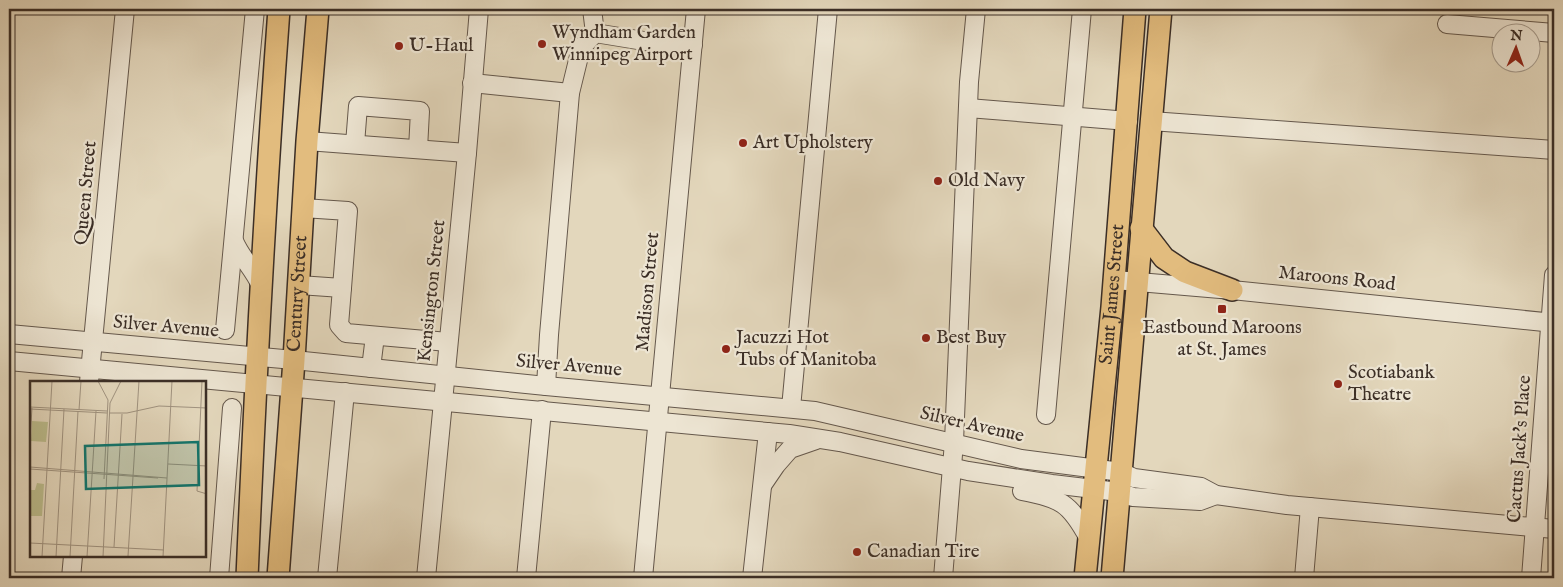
<svg xmlns="http://www.w3.org/2000/svg" width="1563" height="587" viewBox="0 0 1563 587" font-family="'IM FELL English',serif">
<style>
.lines{fill:none;stroke-linecap:round;stroke-linejoin:round}
.minor-casing{stroke:#65584c;stroke-width:20}
.major-casing{stroke:#3b2e26;stroke-width:24}
.minor{stroke:#ede5d3;stroke-width:18}
.major{stroke:#e2bc7e;stroke-width:21}
.poi-dot{fill:#8f2418;stroke:#ede5d3;stroke-width:2}
.labels{text-anchor:middle;dominant-baseline:central;stroke-width:4.5;stroke-linejoin:round;paint-order:stroke}
.poi-label{font-size:19px;fill:#3b2e26;stroke:#ede5d3;text-anchor:start}
.street-label{font-size:19px;fill:#3b2e26;stroke:#ede5d3}
.inset-road{fill:none;stroke:#a09380;stroke-width:1}
.view{fill:#0f766e;fill-opacity:0.15;stroke:#0f766e;stroke-width:2.5}
.inset-edge{fill:none;stroke:#3b2e26;stroke-width:2.5}
</style>
<rect width="100%" height="100%" fill="#e3d7bc"/>
<filter id="stains"><feTurbulence type="fractalNoise" baseFrequency=".004" numOctaves="4"/><feColorMatrix values="0 0 0 0 .2 0 0 0 0 .09 0 0 0 0 .02 0 0 0 .5 -.17"/></filter>
<radialGradient id="worn" r=".72"><stop offset=".6" stop-color="#630" stop-opacity="0"/><stop offset="1" stop-color="#630" stop-opacity=".3"/></radialGradient>
<g class="lines">
<g class="minor-casing">
<g id="minor">
<path d="M592,9L595,33L644,41L693,45"/>
<path d="M1447,24L1554,33"/>
<path d="M472,83L570,93"/>
<path d="M968,108L1128,121"/>
<path d="M1151,121L1554,150"/>
<path d="M307,141L467,153"/>
<path d="M355,144L358,106L420,111L418,149"/>
<path d="M234,241C241,258 254,269 261,286"/>
<path d="M1115,280L1232,290L1554,323"/>
<path d="M299,285L342,288L348,211L303,208"/>
<path d="M342,288L339,325L346,333L448,342"/>
<path d="M225,330L255,9"/>
<path d="M9,334L294,360L546,386L815,411L1021,459L1121,472L1134,478L1201,487L1216,495L1287,505L1554,529"/>
<path d="M9,361L789,434L840,442L968,471L1052,484L1119,492L1133,497L1200,501L1216,495"/>
<path d="M371,368L375,336"/>
<path d="M89,382L125,9"/>
<path d="M546,386L549,335L570,93L581,48L595,33"/>
<path d="M791,408L828,9"/>
<path d="M1046,415L1082,9"/>
<path d="M763,484L776,465L790,449L816,440"/>
<path d="M1022,491C1061,499 1069,502 1088,537"/>
<path d="M71,578L73,556"/>
<path d="M219,578L232,408"/>
<path d="M327,578L345,392"/>
<path d="M426,578L467,153L479,9"/>
<path d="M526,578L542,410"/>
<path d="M643,578L696,9"/>
<path d="M752,578L768,432"/>
<path d="M943,578L954,442L969,82L976,9"/>
<path d="M1304,578L1310,507"/>
<path d="M1531,578L1554,275"/>
</g>
</g>
<g class="major-casing">
<g id="major">
<path d="M1141,228L1164,258L1185,272L1232,290"/>
<path d="M247,578C255,388 265,198 279,9"/>
<path id="s1" d="M278,578L294,360L307,141L318,9"/>
<path id="s2" d="M1085,578L1112,307L1135,9"/>
<path d="M1112,578L1161,9"/>
</g>
</g>
<use href="#minor" class="minor"/>
<use href="#major" class="major"/>
</g>
<g class="poi-dot">
<circle cx="542" cy="44" r="5"/>
<circle cx="399" cy="46" r="5"/>
<circle cx="743" cy="143" r="5"/>
<circle cx="938" cy="181" r="5"/>
<rect x="1217" y="304" width="10" height="10" rx="2.5"/>
<circle cx="926" cy="338" r="5"/>
<circle cx="726" cy="349" r="5"/>
<circle cx="1338" cy="384" r="5"/>
<circle cx="857" cy="552" r="5"/>
</g>
<g class="labels">
<g class="poi-label">
<text x="552" y="33">Wyndham Garden<tspan x="552" dy="22">Winnipeg Airport</tspan></text>
<text x="409" y="46">U-Haul</text>
<text x="753" y="143">Art Upholstery</text>
<text x="948" y="181">Old Navy</text>
<text x="1222" y="328" text-anchor="middle">Eastbound Maroons<tspan x="1222" dy="22">at St. James</tspan></text>
<text x="736" y="338">Jacuzzi Hot<tspan x="736" dy="22">Tubs of Manitoba</tspan></text>
<text x="936" y="338">Best Buy</text>
<text x="1348" y="373">Scotiabank<tspan x="1348" dy="22">Theatre</tspan></text>
<text x="867" y="552">Canadian Tire</text>
</g>
<g class="street-label">
<text transform="translate(86 193) rotate(-85)">Queen Street</text>
<text transform="translate(1337 279) rotate(6)">Maroons Road</text>
<text transform="translate(432 291) rotate(-84)">Kensington Street</text>
<text transform="translate(648 292) rotate(-85)">Madison Street</text>
<text stroke="none"><textPath href="#s1" startOffset="285">Century Street</textPath></text>
<text stroke="none"><textPath href="#s2" startOffset="285">Saint James Street</textPath></text>
<text transform="translate(166 327) rotate(5)">Silver Avenue</text>
<text transform="translate(569 366) rotate(5)">Silver Avenue</text>
<text transform="translate(972 425) rotate(13)">Silver Avenue</text>
<text transform="translate(1520 449) rotate(-86)">Cactus Jack's Place</text>
</g>
</g>
<g transform="translate(30 381)">
<rect width="176" height="176" fill="#e3d7bc"/>
<path d="M2,40L18,41L16,61L1,60ZM7,102L14,103L12,135H0V109H5Z" fill="#bbbc8c"/>
<path class="inset-road" d="M68,0L78,19L74,98M172,0L167,110L177,113M0,26L77,30M0,28L77,32M49,29L51,0M79,32H97L129,25L177,27M0,58L2,27M138,83L177,85M0,86L137,97M0,88L128,97M0,162L134,169M84,166L92,33M98,175L109,0M12,176L22,0M26,176L34,28M40,176L48,30M57,176L66,30M73,176L80,22L91,0M133,176L142,0"/>
<path class="view" d="M168,61L169,104L56,108L55,65Z"/>
<rect width="176" height="176" class="inset-edge"/>
</g>
<rect width="1563" height="587" fill="none" stroke="#e3d7bc" stroke-width="30"/>
<rect x="10" y="10" width="1543" height="567" fill="none" stroke="#3b2e26" stroke-width="2.5"/>
<rect x="15" y="15" width="1533" height="557" fill="none" stroke="#3b2e26"/>
<g transform="translate(1516 48) rotate(2)"><circle r="24" fill="#ede5d3" stroke="#a69c8e"/>
<path d="M0-4L9 19L0 12L-9 19Z" fill="#8f2418"/>
<text y="-8" font-size="14" font-weight="bold" text-anchor="middle" fill="#3b2e26">N</text>
</g>
<rect width="100%" height="100%" filter="url(#stains)"/>
<rect width="100%" height="100%" fill="url(#worn)"/>
</svg>
